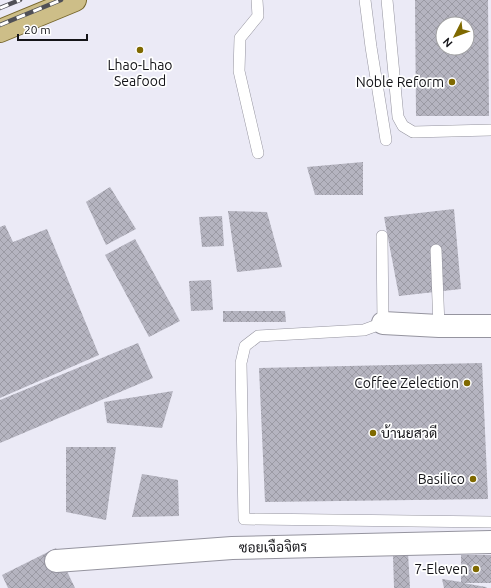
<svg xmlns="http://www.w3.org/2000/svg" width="491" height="588" viewBox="0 0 491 588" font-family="Ubuntu,Sarabun,sans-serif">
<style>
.building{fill:url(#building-cross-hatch);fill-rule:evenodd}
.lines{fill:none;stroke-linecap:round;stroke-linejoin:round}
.service-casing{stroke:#95949f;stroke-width:12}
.minor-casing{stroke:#95949f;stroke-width:24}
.primary-casing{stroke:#77672d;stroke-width:24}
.service{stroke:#fff;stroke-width:11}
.minor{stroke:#fff;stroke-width:22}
.primary{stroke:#cdbe88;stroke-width:22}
.rail-casing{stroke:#505056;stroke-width:4.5}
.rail{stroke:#fff;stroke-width:3;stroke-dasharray:9;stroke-linecap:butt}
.poi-dot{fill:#7f6900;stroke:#fff;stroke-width:1.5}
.labels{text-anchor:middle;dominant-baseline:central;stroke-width:3.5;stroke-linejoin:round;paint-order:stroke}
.poi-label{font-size:14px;fill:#141418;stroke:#fff;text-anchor:end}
.street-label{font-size:14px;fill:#141418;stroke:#fff}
</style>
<defs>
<pattern id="building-cross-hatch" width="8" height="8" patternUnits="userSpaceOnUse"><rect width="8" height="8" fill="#b5b4c0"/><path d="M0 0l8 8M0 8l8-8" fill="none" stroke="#9b9aa4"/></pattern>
</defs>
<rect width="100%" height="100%" fill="#ebeaf6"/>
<g class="building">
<path d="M415,0H488L489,116H416ZM443,24H467V48H443Z"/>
<path d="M363,162V195H315L307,167Z"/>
<path d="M110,187L136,229L106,245L86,202Z"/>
<path d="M454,209L461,289L399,296L384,217Z"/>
<path d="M228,211L267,212L282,267L237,272Z"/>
<path d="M222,216L224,246L202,247L199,217Z"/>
<path d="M5,225L13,242L47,229L99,355L0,398V227Z"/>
<path d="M135,239L180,321L149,337L105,255Z"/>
<path d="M211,280L213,310L191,311L189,281Z"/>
<path d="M223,311H285L286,322H223Z"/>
<path d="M138,343L153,378L0,443V400Z"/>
<path d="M482,363L488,499L265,502L259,368Z"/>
<path d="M173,391L162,428L107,423L104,402Z"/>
<path d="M66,447H116L106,520L66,512Z"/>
<path d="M142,474L178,480L179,516L132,517Z"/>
<path d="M56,548L75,588H8L2,575Z"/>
<path d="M408,553L410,588H394L393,555Z"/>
<path d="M461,555H491V583H463L486,587L487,588H444L442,579L461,582Z"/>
</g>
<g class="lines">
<g class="service-casing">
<g id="service">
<path d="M257,0L258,16L240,38L239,71L258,153"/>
<path d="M365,0L371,47L386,140"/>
<path d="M387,0L398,117L403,126L413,132L491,130"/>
<path d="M382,236L383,323L364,330L258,336L245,346L241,363L244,519L491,522"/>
<path d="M436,250L439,326"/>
</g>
</g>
<g class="minor-casing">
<g id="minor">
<path d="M383,323L439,326H491"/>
<path d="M56,561L232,548L491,542"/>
</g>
</g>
<g class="primary-casing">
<path id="primary" d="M0,31L75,0"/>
</g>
<use href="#service" class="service"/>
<use href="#minor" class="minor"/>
<use href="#primary" class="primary"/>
<g class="rail-casing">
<g id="rail">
<path d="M0,8L20,0"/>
<path d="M0,25L61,0"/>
</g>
</g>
<use href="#rail" class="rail"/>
</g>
<g class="poi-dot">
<circle cx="140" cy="50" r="4"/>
<circle cx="452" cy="82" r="4"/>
<circle cx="467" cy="383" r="4"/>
<circle cx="373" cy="433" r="4"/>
<circle cx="473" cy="479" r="4"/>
<circle cx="476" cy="569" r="4"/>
</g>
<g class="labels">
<g class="poi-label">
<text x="140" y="65" text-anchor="middle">Lhao-Lhao<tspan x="140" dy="16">Seafood</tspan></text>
<text x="444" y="82">Noble Reform</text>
<text x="459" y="383">Coffee Zelection</text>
<text x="381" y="433" text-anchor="start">บ้านยสวดี</text>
<text x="465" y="479">Basilico</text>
<text x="468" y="569">7-Eleven</text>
</g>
<g class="street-label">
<text transform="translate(273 547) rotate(-1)">ซอยเจือจิตร</text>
</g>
</g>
<g transform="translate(455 36) rotate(228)"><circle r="19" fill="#ffffff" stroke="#a1a1a3"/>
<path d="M0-3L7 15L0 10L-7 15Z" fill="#7f6900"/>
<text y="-6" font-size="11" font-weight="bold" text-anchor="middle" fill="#141418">N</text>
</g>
<path d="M18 34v6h69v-6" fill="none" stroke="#141418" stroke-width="2"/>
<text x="24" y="34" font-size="12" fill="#141418" stroke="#ffffff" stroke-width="3" paint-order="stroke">20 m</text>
</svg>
